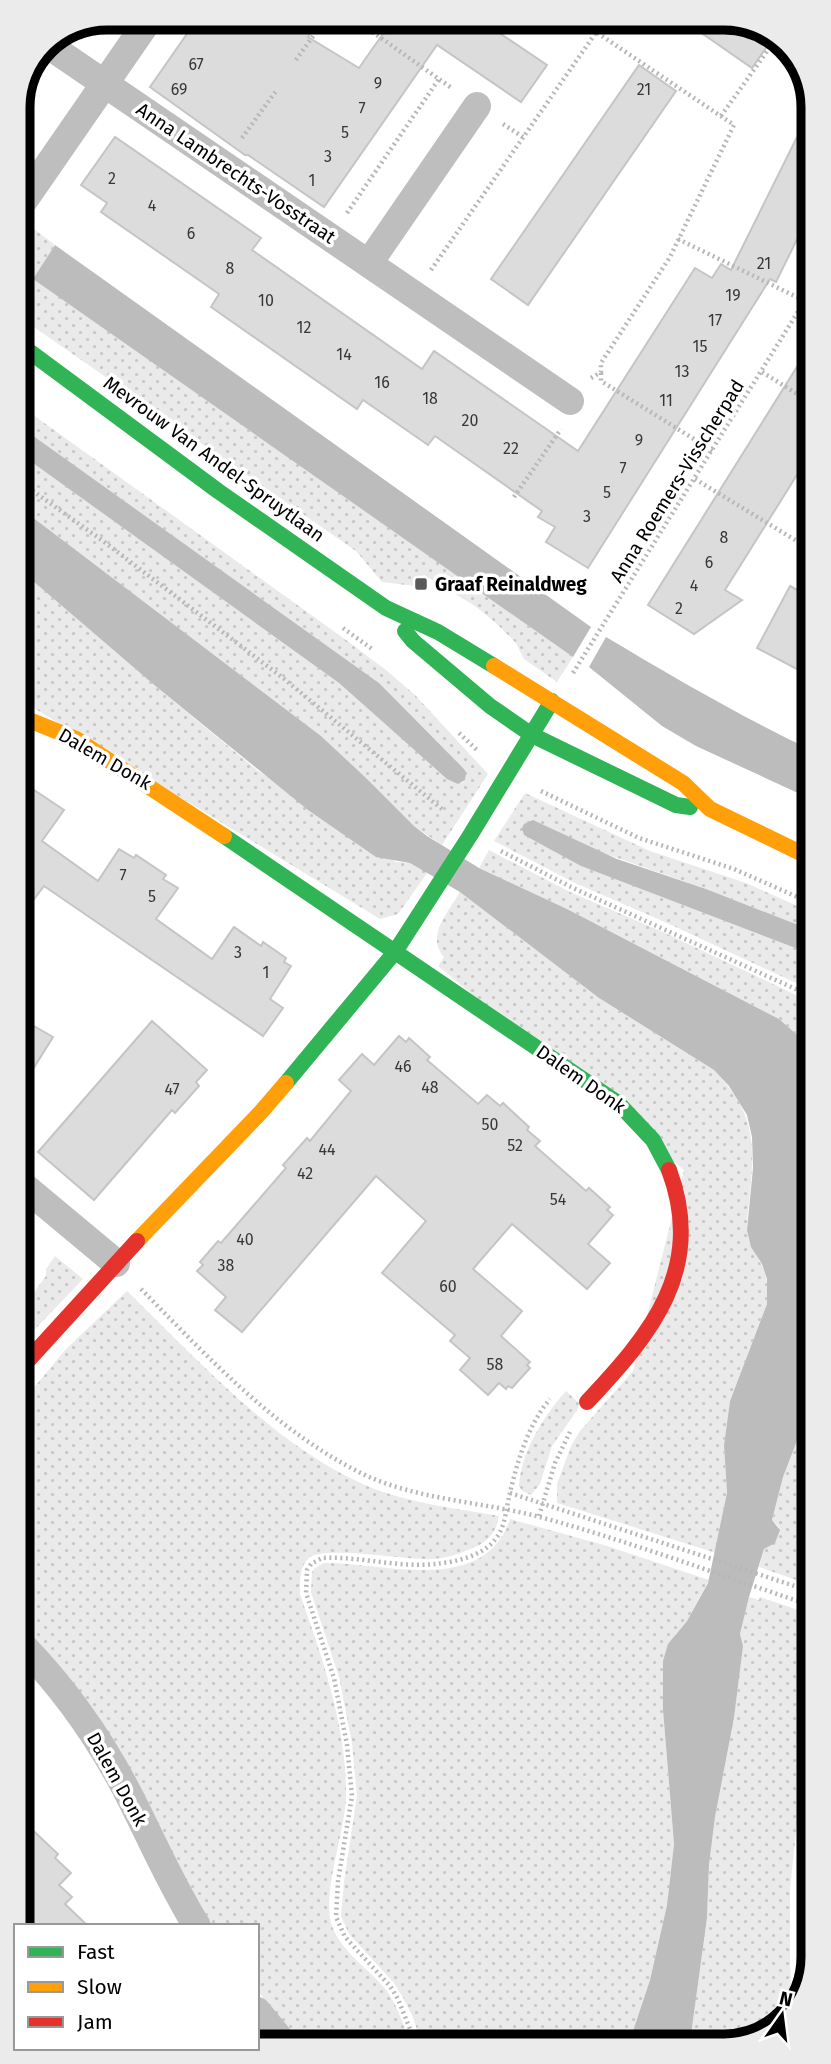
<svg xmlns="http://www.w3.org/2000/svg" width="831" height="2064" viewBox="0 0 831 2064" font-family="'Fira Sans',sans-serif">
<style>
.grass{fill:url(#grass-dots)}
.water{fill:#bcbcbc}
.building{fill:#dcdcdc;stroke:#c5c5c5;stroke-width:2}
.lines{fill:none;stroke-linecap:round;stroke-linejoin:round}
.path{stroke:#b8b8b8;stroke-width:4.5;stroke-dasharray:2 3.5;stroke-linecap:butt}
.street{stroke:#bebebe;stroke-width:28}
.fast{stroke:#30b455;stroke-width:16}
.slow{stroke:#ff9f0a;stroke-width:16}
.jam{stroke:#e5322d;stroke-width:16}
.poi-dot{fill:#595959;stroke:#fff;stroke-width:2.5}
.labels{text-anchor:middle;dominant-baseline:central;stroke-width:7;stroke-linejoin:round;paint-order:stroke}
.number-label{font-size:16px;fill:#373737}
.street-label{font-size:19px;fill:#000;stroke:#fff}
.poi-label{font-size:19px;font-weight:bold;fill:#000;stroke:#fff;text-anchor:start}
.rim{fill:none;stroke:#000;stroke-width:9}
</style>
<defs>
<pattern id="grass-dots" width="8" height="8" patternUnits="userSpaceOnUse" patternTransform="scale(1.75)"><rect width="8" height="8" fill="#eaeaea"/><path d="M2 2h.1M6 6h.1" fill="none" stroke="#c7c7c7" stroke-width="1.8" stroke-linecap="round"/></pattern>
</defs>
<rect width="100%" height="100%" fill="#fff"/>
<g class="grass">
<path d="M25,222L55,245L34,279L573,657L557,682L524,659L516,643L496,623L475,606L424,575L415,586L382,582L356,551L18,316V232Z"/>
<path d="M18,404L346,640L386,670L415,695L488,774L442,845L414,826L321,736L19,507V453L339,683L438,771L462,783L465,780L379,683L18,425Z"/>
<path d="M19,569L153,684L257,770L396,862L411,863L428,872L398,914L380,919L19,699Z"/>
<path d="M525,793L650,851L746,883L811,912V930L706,889L592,849L581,866L811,954V990L667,923L575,883L494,841Z"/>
<path d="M489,850L570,892L663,932L811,1002V1047L779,1019L567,909L479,868Z"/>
<path d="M460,892L599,998L714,1070C754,1112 755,1138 750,1194C749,1206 746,1220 748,1232C749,1244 755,1251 760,1262C768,1275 768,1289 767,1304L730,1401L724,1445L727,1493L716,1553L557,1503V1484L571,1446L580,1431L633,1371L684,1170L438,966L444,957C425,936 449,911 460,892Z"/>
<path d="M55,1256L83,1279L21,1344V1310L46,1276V1269Z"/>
<path d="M127,1291C195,1357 276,1447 365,1485C406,1503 455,1508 499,1516C496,1535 485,1544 468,1550C457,1555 445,1558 432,1559C406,1561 325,1545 309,1558C299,1567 300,1582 300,1594C322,1657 347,1727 346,1795C346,1831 321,1893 332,1926C342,1953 370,1969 387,1991C398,2007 404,2026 410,2044L303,2045L257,1990V1926H213L68,1677L21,1624V1403L66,1349Z"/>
<path d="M566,1391L579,1403L578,1409L552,1446L540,1484L531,1495L522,1491L519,1486C521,1451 544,1416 566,1391Z"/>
<path d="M812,1402L813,1586L759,1567L764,1549L779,1527L772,1520L783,1477Z"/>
<path d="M510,1519L604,1545L709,1580L687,1621L676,1634L663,1661V1710L674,1844L667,1905L650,1980L629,2043L422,2044L412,2015L402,1996L394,1983L349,1934L341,1916L344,1882L357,1796L352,1743L339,1677L311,1592L312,1572L315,1568L324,1563C383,1562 484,1597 510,1519Z"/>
<path d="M749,1597L759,1600L760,1597L813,1615V1736L799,1804L790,1889V1965L792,2013L752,2042H690L707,1918L709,1865L715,1817L734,1718L743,1646L740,1634Z"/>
</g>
<g class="water">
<path d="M55,245L591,627L573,657L33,279Z"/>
<path d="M18,425L379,683L463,768L466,772L465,780L458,784L447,779L339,683L19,453Z"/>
<path d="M19,507L321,736L366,778L414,826L427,836L479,868L567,909L779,1019L811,1047L812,1402L783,1477L772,1520L780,1530L775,1543L764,1549L749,1597L740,1634L743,1646L734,1718L715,1817L709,1865L707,1918L690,2042L629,2043L650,1980L667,1905L674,1844L663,1710V1661L668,1644L687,1621L708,1583L727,1493L724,1445L730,1401L767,1304V1279L762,1264L751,1247L747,1230L753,1168L752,1137L747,1115L729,1086L714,1070L599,998L460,892L410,863L376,857L308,810L153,684L19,569Z"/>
<path d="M606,637C673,677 740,716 811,750V799L696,746L662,726L589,667Z"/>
<path d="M533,820L617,859L706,889L811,930V954L581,866L524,835L522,828L524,824Z"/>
</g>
<g class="building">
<path d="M198,18H321L308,37L359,68L394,18H477L547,65L521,102L437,45L324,207L248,155H245L150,87Z"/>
<path d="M680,18H730L775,35L752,68Z"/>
<path d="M639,65L676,91L528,305L491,279Z"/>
<path d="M809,113V215L776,282L770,279L588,568L546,542L555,527L538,517L542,511L435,436L428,445L363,400L357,409L211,307L219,294L101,212L107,203L81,185L115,137L261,238L252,250L422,369L434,351L578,451L695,268L712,278L721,264L731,270Z"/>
<path d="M810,346V454L725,590L742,600L694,634L648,605Z"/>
<path d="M790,586L810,597V676L757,648Z"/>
<path d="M19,780L64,810L42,841L98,881L119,849L134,858L136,855L166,875L163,879L178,888L156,919L212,959L234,927L261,946L263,942L286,958L284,962L291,966L270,999L283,1008L263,1036L44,886L20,918Z"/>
<path d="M20,1018L53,1037L20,1090Z"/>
<path d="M152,1021L207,1070L196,1082L199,1086L175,1113L172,1110L94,1200L38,1152Z"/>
<path d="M399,1036L406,1042L409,1038L430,1057L427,1060L478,1104L487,1095L500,1106L503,1103L529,1127L527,1130L540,1141L535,1146L586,1191L589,1188L610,1207L607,1210L613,1215L588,1244L610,1263L587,1289L512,1224L473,1269L522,1311L501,1336L530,1362L527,1365L530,1368L512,1388L508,1386L506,1389L499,1383L488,1395L460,1370L470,1358L450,1341L455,1335L382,1273L426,1221L376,1176L242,1332L215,1310L226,1297L197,1271L203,1265L200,1262L218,1241L221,1243L286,1168L283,1165L307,1138L310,1141L351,1091L339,1080L362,1054L374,1065Z"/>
<path d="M22,1820L58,1854L55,1858L71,1873L59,1885L72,1897L65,1904L88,1926H22Z"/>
</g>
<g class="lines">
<g class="path">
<path d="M337,18L350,27L374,33L453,89"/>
<path d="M581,18L599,29"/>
<path d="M358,29L365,18"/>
<path d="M296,60L326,18"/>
<path d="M721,116L778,36"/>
<path d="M503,124L523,137"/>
<path d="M242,138L276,91"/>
<path d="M347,213L439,79"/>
<path d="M678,239L805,301"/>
<path d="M431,270L606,18"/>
<path d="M762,372L810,402"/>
<path d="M601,373V381L713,451"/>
<path d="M591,378L601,372V363L670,257L734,125L596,32"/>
<path d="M695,479L810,549"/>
<path d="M19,481L103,541L283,678L443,810"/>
<path d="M514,497L561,429"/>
<path d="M343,628L372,649"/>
<path d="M573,673L809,294"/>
<path d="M459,733L478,751"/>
<path d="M541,791L639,838L734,869L811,903"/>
<path d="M501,851L573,888L811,996"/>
<path d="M141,1289C207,1356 271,1426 355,1470C411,1500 480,1501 540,1517C632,1542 722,1576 813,1606"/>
<path d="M510,1493L813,1592"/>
<path d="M539,1516L555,1463L570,1432"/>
<path d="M416,2044L398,1999L390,1986L345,1937L336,1917L338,1881L352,1796L347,1745L334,1678L306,1593L307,1570L311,1564L322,1558C360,1556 397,1568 435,1564C456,1562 484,1556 497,1537C505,1526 506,1510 509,1497C517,1463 527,1426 550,1399"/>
</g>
<g class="street">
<path d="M45,43L570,401"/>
<path d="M18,209L150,18"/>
<path d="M369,263L477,106"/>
<path d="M20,1183L116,1263"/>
<path d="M21,1644C67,1691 106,1748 135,1807C155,1847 173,1888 197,1926"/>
<path d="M257,2011L285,2045"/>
</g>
<g class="fast">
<path d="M18,343L218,491L386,608L438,632L494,666"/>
<path d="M405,631L413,641L490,706L532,735L676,805L690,807"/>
<path d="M224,836L618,1103L653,1140L669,1170"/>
<path d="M286,1083L395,952L471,834L552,701"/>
</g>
<g class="slow">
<path d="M494,666L683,783L710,809L811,858"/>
<path d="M19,716L76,739L224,836"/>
<path d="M137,1241L261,1112L286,1083"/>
</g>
<g class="jam">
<path d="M21,1368L137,1241"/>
<path d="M587,1402C651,1334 706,1269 669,1170"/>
</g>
</g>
<rect class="poi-dot" x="414" y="577" width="14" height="14" rx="3.5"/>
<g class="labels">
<g class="number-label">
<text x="196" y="64">67</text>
<text x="378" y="83">9</text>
<text x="179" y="89">69</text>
<text x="644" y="89">21</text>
<text x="362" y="108">7</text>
<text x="345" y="132">5</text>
<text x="328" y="156">3</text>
<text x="112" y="178">2</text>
<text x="312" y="180">1</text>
<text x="152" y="205">4</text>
<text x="191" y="233">6</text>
<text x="764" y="263">21</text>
<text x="230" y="268">8</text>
<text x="733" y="295">19</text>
<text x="266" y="300">10</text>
<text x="715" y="320">17</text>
<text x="304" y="327">12</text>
<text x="700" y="346">15</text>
<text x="344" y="354">14</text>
<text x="682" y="371">13</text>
<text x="382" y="382">16</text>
<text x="430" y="398">18</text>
<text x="666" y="400">11</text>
<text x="470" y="420">20</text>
<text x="639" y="440">9</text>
<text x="511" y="448">22</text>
<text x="623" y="468">7</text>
<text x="607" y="492">5</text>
<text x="587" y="516">3</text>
<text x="724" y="537">8</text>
<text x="709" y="562">6</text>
<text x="694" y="585">4</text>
<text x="679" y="608">2</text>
<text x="123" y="875">7</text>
<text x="152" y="896">5</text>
<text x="238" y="952">3</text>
<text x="266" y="972">1</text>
<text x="403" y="1066">46</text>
<text x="430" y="1087">48</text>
<text x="172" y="1089">47</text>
<text x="490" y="1124">50</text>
<text x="515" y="1145">52</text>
<text x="327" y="1149">44</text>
<text x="305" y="1173">42</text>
<text x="558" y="1199">54</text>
<text x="245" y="1239">40</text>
<text x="226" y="1265">38</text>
<text x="448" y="1286">60</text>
<text x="495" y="1364">58</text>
</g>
<g class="street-label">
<text transform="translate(236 173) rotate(34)">Anna Lambrechts-Vosstraat</text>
<text transform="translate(214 459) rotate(36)">Mevrouw Van Andel-Spruytlaan</text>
<text transform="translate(677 481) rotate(-58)">Anna Roemers-Visscherpad</text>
<text transform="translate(105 759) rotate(30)">Dalem Donk</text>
<text transform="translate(581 1079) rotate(35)">Dalem Donk</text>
<text transform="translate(117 1779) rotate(61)">Dalem Donk</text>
</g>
<g class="poi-label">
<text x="435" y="584">Graaf Reinaldweg</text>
</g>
</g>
<path d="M0 0H831V2064H0ZM107 30H724A77 77 0 0 1 801 107V1957A77 77 0 0 1 724 2034H107A77 77 0 0 1 30 1957V107A77 77 0 0 1 107 30Z" fill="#ebebeb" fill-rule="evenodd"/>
<path class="rim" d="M107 30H724A77 77 0 0 1 801 107V1957A77 77 0 0 1 724 2034H107A77 77 0 0 1 30 1957V107A77 77 0 0 1 107 30Z"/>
<rect x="14" y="1924" width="245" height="126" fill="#ffffff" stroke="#999999" stroke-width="2"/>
<rect x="28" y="1947" width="35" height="10" fill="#30b455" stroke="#999999" stroke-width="2"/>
<text x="77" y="1959" font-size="21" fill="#000000">Fast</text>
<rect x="28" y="1982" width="35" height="10" fill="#ff9f0a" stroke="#999999" stroke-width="2"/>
<text x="77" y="1994" font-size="21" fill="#000000">Slow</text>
<rect x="28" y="2017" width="35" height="10" fill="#e5322d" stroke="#999999" stroke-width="2"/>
<text x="77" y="2029" font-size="21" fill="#000000">Jam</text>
<g transform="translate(782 2015) rotate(14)" stroke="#ffffff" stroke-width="5" paint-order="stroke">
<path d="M0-5L12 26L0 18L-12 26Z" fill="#000000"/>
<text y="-10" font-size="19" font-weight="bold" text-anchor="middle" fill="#000000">N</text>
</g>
</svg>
